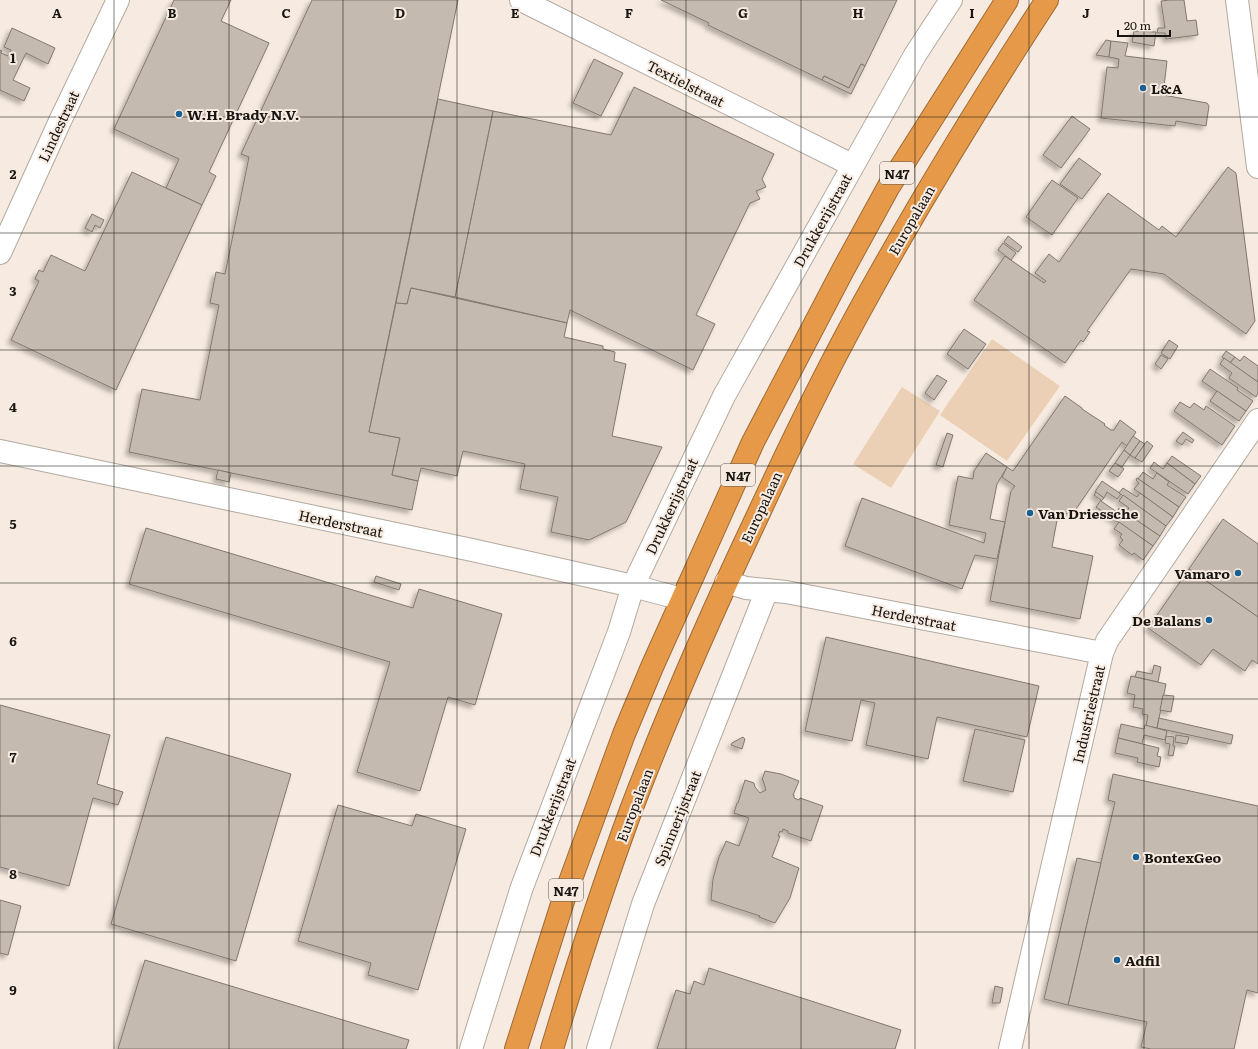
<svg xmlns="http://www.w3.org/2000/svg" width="1258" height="1049" viewBox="0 0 1258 1049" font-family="Literata,serif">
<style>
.green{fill:#ecd0b5}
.building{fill:#c5bab0;stroke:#82786e;filter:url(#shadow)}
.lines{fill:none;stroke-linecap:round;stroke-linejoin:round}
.minor-casing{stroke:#b3a99f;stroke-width:24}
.highway-casing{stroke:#9e6b35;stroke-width:24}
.minor{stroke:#fff;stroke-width:22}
.highway{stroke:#e69a49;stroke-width:22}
.grid{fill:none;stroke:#181511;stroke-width:1;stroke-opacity:0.55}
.poi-dot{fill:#186194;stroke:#f7ebe1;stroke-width:1.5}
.labels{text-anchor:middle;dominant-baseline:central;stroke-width:4;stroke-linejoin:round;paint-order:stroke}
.shield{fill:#f7ebe1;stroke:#5b554f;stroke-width:1}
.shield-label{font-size:13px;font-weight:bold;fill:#181511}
.street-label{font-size:14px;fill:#181511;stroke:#f7ebe1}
.poi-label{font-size:14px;font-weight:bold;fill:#181511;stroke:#f7ebe1;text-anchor:start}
.grid-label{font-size:13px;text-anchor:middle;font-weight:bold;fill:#181511;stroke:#f7ebe1;stroke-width:4;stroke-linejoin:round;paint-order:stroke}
</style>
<defs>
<filter id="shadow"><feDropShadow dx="-3.5" dy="3.5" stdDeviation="2" flood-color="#0004"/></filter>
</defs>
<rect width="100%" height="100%" fill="#f7ebe1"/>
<g class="green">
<path d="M992,339L1060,386L1007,461L940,415Z"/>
<path d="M902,387L940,411L891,488L853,464Z"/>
</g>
<g class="building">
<path d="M174,0H231L221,21L269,43L209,172L216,176L202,205L166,188L179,159L114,129Z"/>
<path d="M312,0H458L369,432L400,438L392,475L418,481L412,510L129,452L142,389L200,400L219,305L210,303L216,272L225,274L249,157L241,154Z"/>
<path d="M661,0H897L865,66L861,64L849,88L824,76L822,80L708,25L709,23Z"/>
<path d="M1170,0H1184L1187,21L1196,20L1198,35L1166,39L1165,33H1157L1158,28H1165L1161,1Z"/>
<path d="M12,28L55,48L48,64L26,53L13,80L30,88L24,101L0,90V50L2,51L1,53L8,56L11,50L4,47Z"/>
<path d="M1134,31L1156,32L1154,46L1132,42Z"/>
<path d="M1106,40L1111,41L1109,57L1096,55Z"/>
<path d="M1111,41L1128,43L1125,56L1167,61L1163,95L1207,103L1209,106L1206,126L1176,121L1175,126L1101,118L1107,67L1118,68L1119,59L1109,57Z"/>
<path d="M594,59L623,73L601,116L573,103Z"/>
<path d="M861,64L865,66L851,94L822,80L824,76L849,88Z"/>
<path d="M634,87L774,154L762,179L766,187L756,191L760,199L750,203L696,315L715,324L693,370L570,310L567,323L455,297L493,111L611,135Z"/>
<path d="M438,99L493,111L455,297L411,288L407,304L396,303Z"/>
<path d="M1072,116L1090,129L1061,168L1043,155Z"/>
<path d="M1079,158L1101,174L1082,199L1060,184Z"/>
<path d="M1228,167L1236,173L1255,321L1246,334L1164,274L1131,269L1087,331L1090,332L1083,342L1081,340L1065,363L974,300L1005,256L1044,283L1046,281L1035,273L1049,254L1059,262L1108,193L1159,230L1162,226L1176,237Z"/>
<path d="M132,172L202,205L116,390L11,340L39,281L35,279L39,270L43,272L51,255L85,271Z"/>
<path d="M1052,180L1078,198L1052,235L1026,217Z"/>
<path d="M92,214L104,220L100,228L95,225L92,232L85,228Z"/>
<path d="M1008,236L1022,247L1018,252L1004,242Z"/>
<path d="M1003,243L1016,253L1011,260L998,250Z"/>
<path d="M411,288L567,323L564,337L603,346V349L615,352L614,361L626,364L612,436L662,447L626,522L589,540L551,532L558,497L520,489L525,464L463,451L457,476L421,468L418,481L392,475L400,438L369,432L396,303L407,304Z"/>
<path d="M964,329L986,344L968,369L947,354Z"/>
<path d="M1169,340L1178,346L1170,359L1161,353Z"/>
<path d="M1226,351L1235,357L1230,363L1222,357Z"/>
<path d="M1161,355L1168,359L1161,369L1155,364Z"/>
<path d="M1244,356L1258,366V382L1230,363L1235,357L1240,361Z"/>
<path d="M1224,358L1258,382V393L1256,397L1229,378L1232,373L1220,364Z"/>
<path d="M1210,369L1238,388L1237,390L1253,401L1246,411L1202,381Z"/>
<path d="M937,375L947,381L934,400L925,393Z"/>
<path d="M1217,391L1246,411L1239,421L1210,401Z"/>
<path d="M1065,396L1082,408V409L1105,424L1104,425L1111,430H1114L1120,420L1136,432L1127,446L1122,442L1074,512L1058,515L1052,547L1093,556L1080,619L990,601L1011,491L1015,486L1002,477L1007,467L1013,471Z"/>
<path d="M1180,402L1190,408L1194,403L1204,410L1206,406L1235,426L1222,445L1174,411Z"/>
<path d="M1183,432L1194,440L1192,443L1186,439L1182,445L1176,441Z"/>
<path d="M947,433L953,435L943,467L936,465Z"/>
<path d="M1133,436L1140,441L1130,455L1124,450Z"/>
<path d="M1140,441L1145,444L1135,458L1130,455Z"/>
<path d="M1147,441L1153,446L1142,462L1135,458Z"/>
<path d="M1124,450L1130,455L1122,467L1115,463Z"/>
<path d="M986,453L1007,467L997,484L990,519L1005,522L997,559L975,555L962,589L845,546L862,498L984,543L986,533L949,525L958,476L973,479L974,471Z"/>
<path d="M1172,456L1201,476L1195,484L1167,463Z"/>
<path d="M1154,462L1163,469L1167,463L1195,484L1188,494L1150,468Z"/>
<path d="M1115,463L1124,469L1118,477L1109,471Z"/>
<path d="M218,470L231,473L229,482L216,479Z"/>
<path d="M1143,472L1153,479L1157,473L1169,482L1167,485L1186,497L1179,507L1138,479Z"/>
<path d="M1137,478L1179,507L1173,517L1134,489L1139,483L1136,480Z"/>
<path d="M1102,481L1121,494L1117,499L1107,492L1104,498L1095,492Z"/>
<path d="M1123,488L1137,497L1140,493L1173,517L1166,526L1119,493Z"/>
<path d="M1096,492L1104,498L1101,501L1117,512L1119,508L1160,536L1153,546L1096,507L1101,500L1094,495Z"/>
<path d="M1123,495L1166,526L1160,536L1126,513L1129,508L1119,501Z"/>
<path d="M1223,519L1258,544V617L1189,569Z"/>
<path d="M1119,522L1153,546L1143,560L1134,553L1132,555L1119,545L1123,540L1120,537L1122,534L1114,529Z"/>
<path d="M146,528L413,608L419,589L502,614L475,705L448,697L420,791L357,772L390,662L129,584Z"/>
<path d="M1189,569L1258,617V664L1252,660L1245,671L1213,649L1201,665L1148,628Z"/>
<path d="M376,576L401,584L399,590L374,582Z"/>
<path d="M826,637L1039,686L1027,737L937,717L928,759L866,745L875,703L861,700L852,741L805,731Z"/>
<path d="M1154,665L1161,667L1158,682L1135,677L1137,671L1152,674Z"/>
<path d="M1131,676L1166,684L1157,728L1146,726L1148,715L1142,714L1143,709L1133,707L1135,695L1127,693Z"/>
<path d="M1163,695L1174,696L1171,712L1160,710Z"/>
<path d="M0,705L110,735L97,784L123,792L118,805L93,798L69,886L0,867Z"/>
<path d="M1159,718L1233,735L1231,744L1157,728Z"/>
<path d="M1121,724L1144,729L1145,725L1167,731L1165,740L1144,735L1142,744L1118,738Z"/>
<path d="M975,729L1025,740L1013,792L963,781Z"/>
<path d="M1176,735L1189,737L1187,744L1175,742Z"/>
<path d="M1166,736L1174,737L1173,746H1175L1173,756L1168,755L1170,744L1165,743Z"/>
<path d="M166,737L291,774L236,961L111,924Z"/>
<path d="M743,737L745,739L742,749L731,745L732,743Z"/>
<path d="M1118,738L1159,748L1157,756L1161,757L1159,767L1137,762L1138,758L1115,753Z"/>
<path d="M765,771L781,774L799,781L793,795H794V798L799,800L800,798L823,806L811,841L788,833V831L783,829L782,832L780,831L778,836H780L772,857L799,868L790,898L775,923L759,917L760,916L711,900L713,879L719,857L724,846L726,841L739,846L749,818L734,813L737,803H738L745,780L754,783L755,787L760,793L766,790L763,780H762Z"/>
<path d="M1113,774L1258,806V993L1247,990L1234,1049H1151L1141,1047L1147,1022L1068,1005L1115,802L1108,800Z"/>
<path d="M338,805L412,826L416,814L466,829L418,990L368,975L371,963L298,941Z"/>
<path d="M1077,858L1101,863L1068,1005L1044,999Z"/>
<path d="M0,900L21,906L8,955L0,953Z"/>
<path d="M145,960L409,1040L406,1049H118Z"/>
<path d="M709,968L901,1030L895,1049H657L676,990L690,994L694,981L704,985Z"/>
<path d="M995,986L1003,988L1000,1003H992Z"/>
</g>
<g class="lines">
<g class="minor-casing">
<g id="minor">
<path d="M521,0L852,165"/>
<path d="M1237,0L1258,167"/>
<path d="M0,253L60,121L118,0"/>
<path d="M0,451L472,550L633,586L682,599"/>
<path d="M726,582L746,588L786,592L1102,653"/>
<path d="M471,1049L522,887L619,632L633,586L724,396L915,55L951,0"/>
<path d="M598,1049L643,904L767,590"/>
<path d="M1010,1049L1102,653L1107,641L1258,420"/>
</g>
</g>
<g class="highway-casing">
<g id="highway">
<path d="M516,1049L564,898L624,734L652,667L753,442L843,270L889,186L1007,0"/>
<path d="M552,1049C576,969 602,889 631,810C669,710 712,612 758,515C793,439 830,363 871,290C926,191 985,95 1047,0"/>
</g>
</g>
<use href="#minor" class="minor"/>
<use href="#highway" class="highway"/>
</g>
<path class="grid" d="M114,0V1049M229,0V1049M343,0V1049M457,0V1049M572,0V1049M686,0V1049M801,0V1049M915,0V1049M1029,0V1049M1144,0V1049M0,117H1258M0,233H1258M0,350H1258M0,466H1258M0,583H1258M0,699H1258M0,816H1258M0,932H1258"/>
<g class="poi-dot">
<circle cx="1143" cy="88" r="4"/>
<circle cx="179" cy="114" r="4"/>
<circle cx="1030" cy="513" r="4"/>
<circle cx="1238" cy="573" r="4"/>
<circle cx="1209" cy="620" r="4"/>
<circle cx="1136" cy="857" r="4"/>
<circle cx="1117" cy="960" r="4"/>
</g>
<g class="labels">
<g class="shield">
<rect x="880" y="162" width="34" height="22" rx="3"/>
<rect x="721" y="464" width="34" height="22" rx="3"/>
<rect x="549" y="879" width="34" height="22" rx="3"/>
</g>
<g class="shield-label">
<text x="897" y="173">N47</text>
<text x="738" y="475">N47</text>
<text x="566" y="890">N47</text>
</g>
<g class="street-label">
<text transform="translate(686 83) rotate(27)">Textielstraat</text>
<text transform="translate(58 126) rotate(-65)">Lindestraat</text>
<text transform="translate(822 220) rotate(-61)">Drukkerijstraat</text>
<text transform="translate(911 220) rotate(-60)">Europalaan</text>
<text transform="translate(671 506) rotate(-65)">Drukkerijstraat</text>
<text transform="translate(761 507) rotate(-65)">Europalaan</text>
<text transform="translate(341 523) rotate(12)">Herderstraat</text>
<text transform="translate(914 617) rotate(11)">Herderstraat</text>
<text transform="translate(1088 714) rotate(-77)">Industriestraat</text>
<text transform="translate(634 805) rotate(-69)">Europalaan</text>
<text transform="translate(552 807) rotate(-69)">Drukkerijstraat</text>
<text transform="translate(677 818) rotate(-68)">Spinnerijstraat</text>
</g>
<g class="poi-label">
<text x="1151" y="88">L&amp;A</text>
<text x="187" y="114">W.H. Brady N.V.</text>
<text x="1038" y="513">Van Driessche</text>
<text x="1230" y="573" text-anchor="end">Vamaro</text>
<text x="1201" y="620" text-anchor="end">De Balans</text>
<text x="1144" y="857">BontexGeo</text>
<text x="1125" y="960">Adfil</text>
</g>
</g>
<g class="grid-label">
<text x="57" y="18">A</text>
<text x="172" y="18">B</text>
<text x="286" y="18">C</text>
<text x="400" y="18">D</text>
<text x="515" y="18">E</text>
<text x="629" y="18">F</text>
<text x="743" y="18">G</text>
<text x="858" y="18">H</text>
<text x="972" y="18">I</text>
<text x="1086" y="18">J</text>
<text x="13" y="63">1</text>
<text x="13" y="179">2</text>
<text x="13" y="296">3</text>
<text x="13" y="412">4</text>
<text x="13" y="529">5</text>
<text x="13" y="646">6</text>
<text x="13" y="762">7</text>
<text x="13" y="879">8</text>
<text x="13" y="995">9</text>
</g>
<path d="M1118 30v6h52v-6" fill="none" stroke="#181511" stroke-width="2"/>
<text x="1124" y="30" font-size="12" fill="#181511" stroke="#f7ebe1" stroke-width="3" paint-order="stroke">20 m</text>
</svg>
